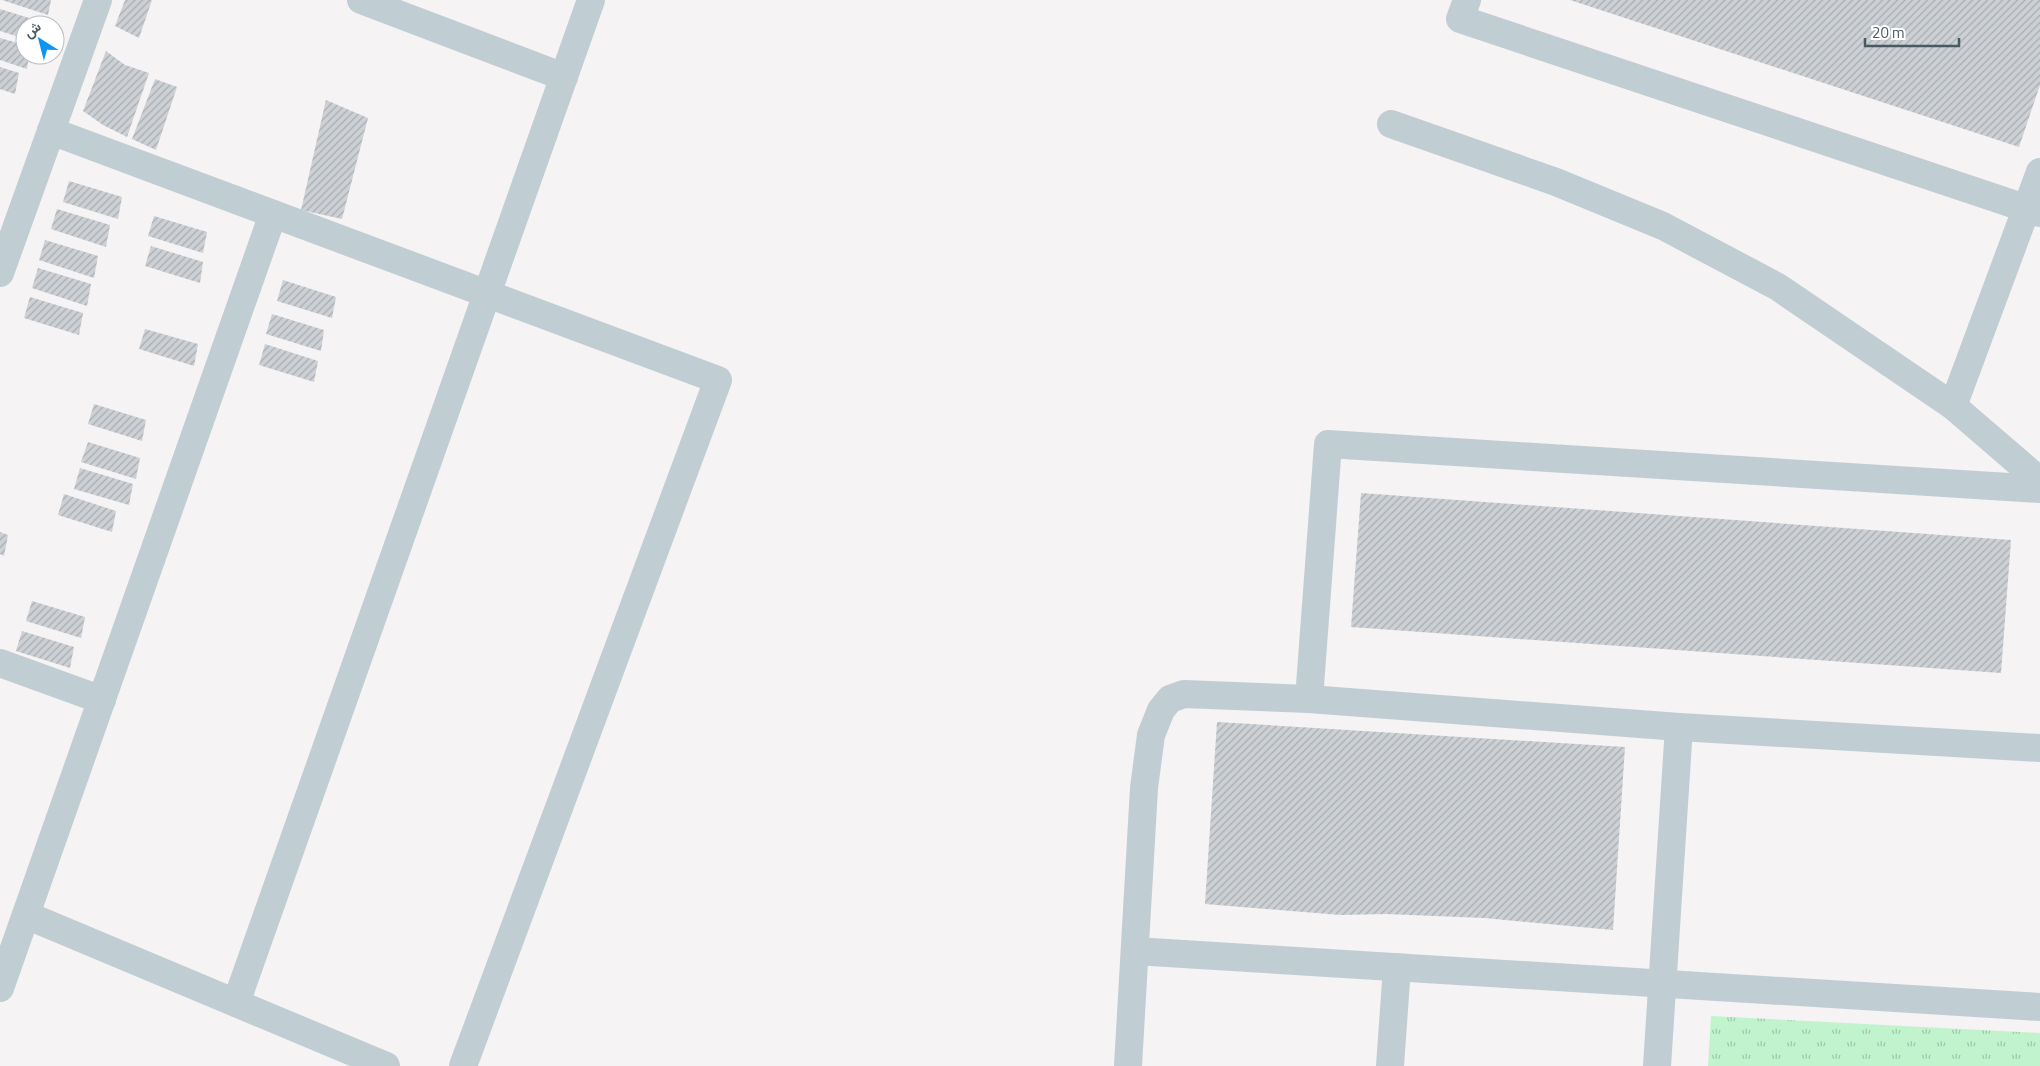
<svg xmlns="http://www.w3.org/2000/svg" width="2040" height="1066" viewBox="0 0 2040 1066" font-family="'Titillium Web',Vazirmatn,sans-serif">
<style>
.park{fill:url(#park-tufts)}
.building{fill:url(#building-hatch)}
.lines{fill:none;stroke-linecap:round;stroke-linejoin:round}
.minor{stroke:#c0cdd3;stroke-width:28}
</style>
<defs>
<pattern id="park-tufts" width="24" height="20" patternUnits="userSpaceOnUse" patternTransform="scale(1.25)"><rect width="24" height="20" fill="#c1f3cd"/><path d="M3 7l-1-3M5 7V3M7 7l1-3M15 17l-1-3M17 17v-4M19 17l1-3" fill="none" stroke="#9fc8aa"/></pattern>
<pattern id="building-hatch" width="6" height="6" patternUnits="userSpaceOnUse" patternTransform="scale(1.25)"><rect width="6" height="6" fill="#cdd1d5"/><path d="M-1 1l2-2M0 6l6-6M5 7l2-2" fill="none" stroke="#a8adb0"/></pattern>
</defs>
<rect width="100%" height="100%" fill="#f5f3f3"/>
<path class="park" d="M1711,1016L2040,1033V1066H1708Z"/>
<g class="building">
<path d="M2,0H51L48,15Z"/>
<path d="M125,0H152L139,38L115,26Z"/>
<path d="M1570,0H2040V85L2019,147Z"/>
<path d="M0,9L39,21V25H25V39L0,31Z"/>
<path d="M0,38L25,45V55H29L27,69L0,60Z"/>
<path d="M106,51L125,65L149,73L127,137L103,125L83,111Z"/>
<path d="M0,67L19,73L15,94L0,89Z"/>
<path d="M155,79L177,87L156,150L132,139Z"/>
<path d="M326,100L368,118L342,219L301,210Z"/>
<path d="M69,181L122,197L118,219L63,202Z"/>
<path d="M57,209L110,225L106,247L51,229Z"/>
<path d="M154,216L207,232L203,253L148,236Z"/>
<path d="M45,240L98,256L94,278L39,260Z"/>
<path d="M151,246L203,262L200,283L145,266Z"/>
<path d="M38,268L91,284L87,306L32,288Z"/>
<path d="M283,280L336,297L332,318L277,301Z"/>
<path d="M30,297L83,313L79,335L24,318Z"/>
<path d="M272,314L324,330L321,351L266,334Z"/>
<path d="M145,329L198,344L194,366L139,349Z"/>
<path d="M265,344L318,361L314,382L259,365Z"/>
<path d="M94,404L146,420L142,441L88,424Z"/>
<path d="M88,442L140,458L136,479L81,462Z"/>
<path d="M80,468L133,484L129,505L74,489Z"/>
<path d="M1361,493L2011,540L2001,673L1351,627Z"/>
<path d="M64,494L116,511L112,532L58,515Z"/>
<path d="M0,532L8,535L4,556L0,554Z"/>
<path d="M32,601L85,617L81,638L26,621Z"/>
<path d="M22,631L74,647L70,668L16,651Z"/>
<path d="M1217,722L1625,747L1613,930L1484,918L1386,914L1341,915L1205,904Z"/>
</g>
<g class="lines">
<g class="minor">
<path d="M361,0L564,77"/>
<path d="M1467,0L1460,19L2040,213"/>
<path d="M1391,124L1556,182L1663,226L1778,287L1953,406L2040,481"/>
<path d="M51,131L718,380L463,1066"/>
<path d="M0,273L98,0"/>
<path d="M1953,406L2040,172"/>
<path d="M0,663L102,700"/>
<path d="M1309,699L1328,444L2040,489"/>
<path d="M26,915L386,1066"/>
<path d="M1135,951L2040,1007"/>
<path d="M0,988L273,214"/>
<path d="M236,1003L591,0"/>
<path d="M1128,1066L1144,788L1151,735L1161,710L1170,699L1184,694L1309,699L1679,727L2040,748"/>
<path d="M1390,1066L1397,967"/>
<path d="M1657,1066L1679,727"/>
</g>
</g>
<g transform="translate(40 40) rotate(324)"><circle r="24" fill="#ffffff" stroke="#b6bdc0"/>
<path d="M0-4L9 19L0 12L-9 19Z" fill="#1094f2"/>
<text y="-8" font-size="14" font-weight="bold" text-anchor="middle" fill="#495a62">ش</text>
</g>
<path d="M1865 38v8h94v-8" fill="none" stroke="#495a62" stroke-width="2.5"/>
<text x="1872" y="38" font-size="15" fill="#495a62" stroke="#ffffff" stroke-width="4" paint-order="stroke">20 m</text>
</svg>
